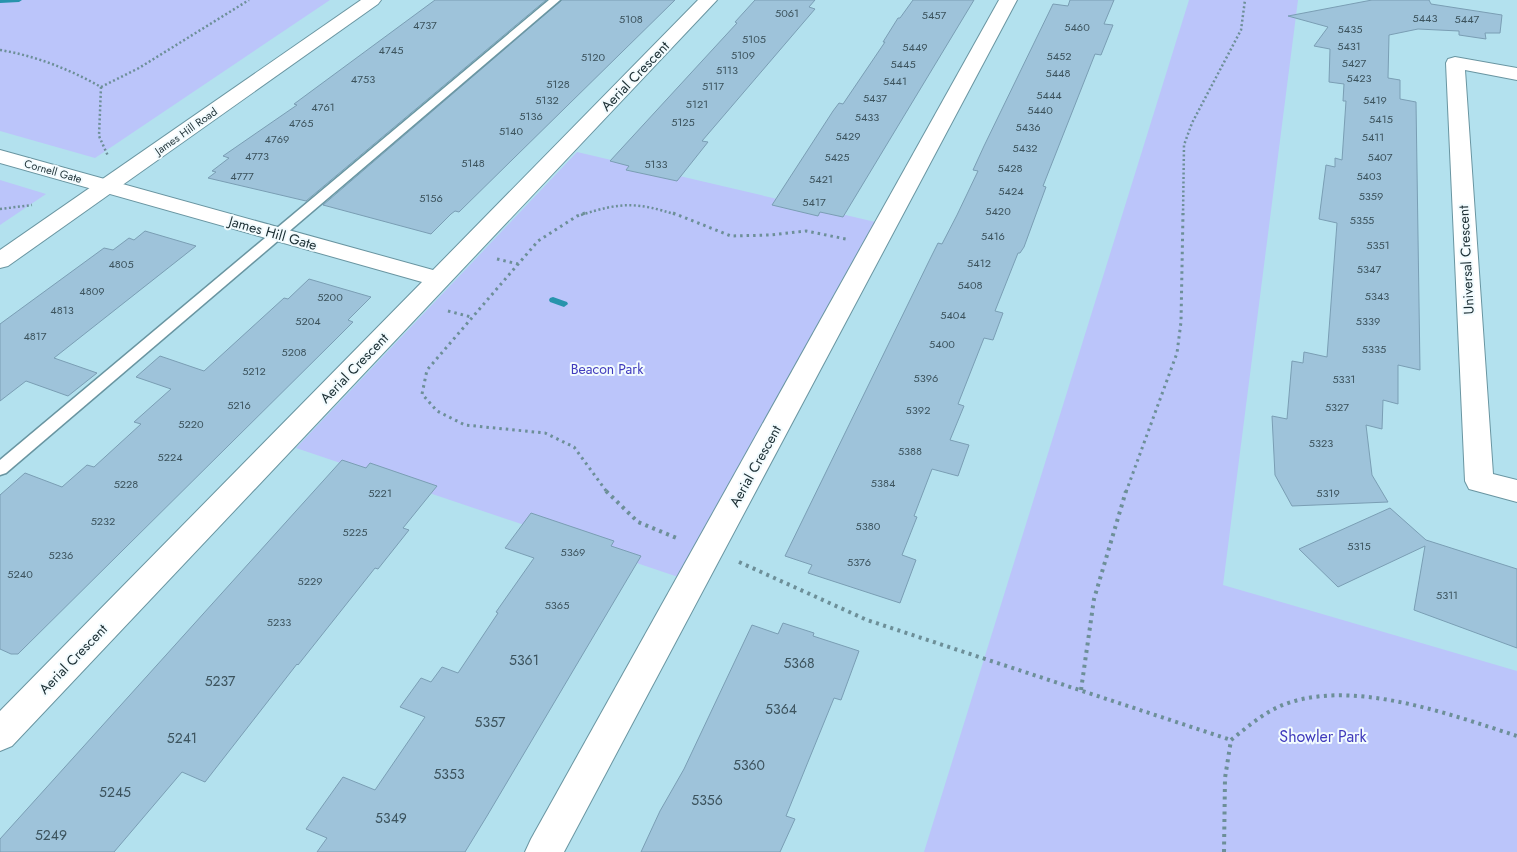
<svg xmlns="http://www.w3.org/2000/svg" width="1517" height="852" viewBox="0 0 1517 852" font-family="Jost,sans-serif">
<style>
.green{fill:#bbc5fa}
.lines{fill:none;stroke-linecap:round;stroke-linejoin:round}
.stream{fill:#2794ac;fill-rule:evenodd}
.building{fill:#9ec3da;stroke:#7a9eb4}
.lane-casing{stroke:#6995a1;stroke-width:3}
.street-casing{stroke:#6995a1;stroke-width:2}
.secondary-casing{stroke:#6995a1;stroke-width:2}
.path-far2{stroke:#6d8f98;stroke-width:2.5;stroke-dasharray:2 2.5;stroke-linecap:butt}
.path-far1{stroke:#6d8f98;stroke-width:3;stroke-dasharray:2.5 4;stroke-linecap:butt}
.path{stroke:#6d8f98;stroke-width:4;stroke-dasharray:3 4.5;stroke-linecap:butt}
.lane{fill:#fff;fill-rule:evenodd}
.street{fill:#fff;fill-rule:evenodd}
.secondary{fill:#fff;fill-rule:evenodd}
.labels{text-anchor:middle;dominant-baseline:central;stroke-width:4;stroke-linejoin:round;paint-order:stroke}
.number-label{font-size:11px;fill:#3c535d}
.far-street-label{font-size:11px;fill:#1b2e33;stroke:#f2fbfe}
.street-label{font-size:14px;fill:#1b2e33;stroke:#f2fbfe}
.park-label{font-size:14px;fill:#403bbd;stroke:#f2fbfe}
.near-number-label{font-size:14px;fill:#3c535d}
.near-park-label{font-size:16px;fill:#403bbd;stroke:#f2fbfe}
</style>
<rect width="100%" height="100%" fill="#b3e1ee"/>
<g class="green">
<path d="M0,0H330L95,158L0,131Z"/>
<path d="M1189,0H1298L1223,585L1517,671V852H924Z"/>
<path d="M577,152L884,224L687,580L296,448Z"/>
<path d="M0,180L46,194L0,225Z"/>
</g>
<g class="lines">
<g class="stream">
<path d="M0,0H22L19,2L0,3Z"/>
<path d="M553,297L567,302L568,304L564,307L550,302L549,300L550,298Z"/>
</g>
</g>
<g class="building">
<path d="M435,0H546L306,201L208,178L216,172L212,171L229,158L223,156L297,105L294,104Z"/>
<path d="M562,0H675L459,212L455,211L451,214L431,234L323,205Z"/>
<path d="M755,0H815L809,7L815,9L702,141L708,142L677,181L626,170L629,166L610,161L737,23L735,22Z"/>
<path d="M913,0H974L843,217L820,212L818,216L772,205L833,111L839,103L843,104L885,42H883L898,18H900Z"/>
<path d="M1070,0H1114L1104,24L1113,25L1101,55L1095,54L1043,186L1046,187L1024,247L1020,253H1018L995,311L1003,313L993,340L984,338L958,404L964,406L950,440L969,445L958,476L932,469L914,516L917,517L902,555L916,560L900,603L808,573L812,565L785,556L930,259L938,243L942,244L957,215L978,171L973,170L984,146L1053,4L1068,6Z"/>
<path d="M1372,0H1429L1431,4L1502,15L1500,33H1485L1486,39L1459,35V31L1418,29L1389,35L1388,78L1400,80V99L1416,102L1420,370L1398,365V404L1383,400L1382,429L1366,425L1372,475L1388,502L1292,506L1275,475L1272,416L1287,419L1292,361L1303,363L1304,352L1327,357L1337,223L1319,219L1326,165L1335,167V158L1342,160L1346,101H1343L1344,84L1329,82L1330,49L1314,46L1328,27L1288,16Z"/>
<path d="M145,231L196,246L54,358L97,373L68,396L26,381L0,401V324L104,248L113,250L129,238L134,240Z"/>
<path d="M309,279L371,297L348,320L353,322L334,341L18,654H11L0,649V495L25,473L62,487L87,465L94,467L141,424L134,422L171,389L136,377L160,356L204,371L284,298L288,299Z"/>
<path d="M342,460L366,468L370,463L437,486L403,528L409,530L378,569L375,568L298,665L297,664L205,782L182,772L114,852H0V839Z"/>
<path d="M1390,508L1426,540L1517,569V648L1414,610L1425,546L1338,587L1299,549Z"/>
<path d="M531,513L614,541L611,546L641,556L487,816L465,852H317L327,838L306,829L343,777L375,790L425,717L400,707L421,678L431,682L442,667L458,673L498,613L496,612L534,558L505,548Z"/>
<path d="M783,623L814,633L813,636L859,651L841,700L834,698L786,816L795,819L780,852H641L660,811L684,769L752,625L778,634Z"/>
</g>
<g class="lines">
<g class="lane-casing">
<path id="lane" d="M549,0H560L6,473L0,475V460Z"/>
</g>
<g class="street-casing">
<g id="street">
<path d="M698,0H717L12,746L0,751V711L422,282L0,163V150L433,270Z"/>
<path d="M999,0H1017L564,852H525L531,839Z"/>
<path d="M1455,57L1517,68V80L1465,70L1493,474L1517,480V502L1469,489L1465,481L1446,63L1448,59Z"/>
</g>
</g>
<g class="secondary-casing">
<path id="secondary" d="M361,0H381L378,4L8,266L0,268V250Z"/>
</g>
<g class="path-far2">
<path d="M0,50C36,56 69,69 101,87L99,136L108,156"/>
<path d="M101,87L139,68L249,0"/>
<path d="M0,209L32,205"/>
<path d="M581,215C621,202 637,202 677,215"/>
<path d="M1183,215L1184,145L1192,123L1241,30L1245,0"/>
</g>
<g class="path-far1">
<path d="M585,213L577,216L538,241L427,370L422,394L437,411L465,425L545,433L574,447L607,492"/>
<path d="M673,213L731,236L771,235L806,231L846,239"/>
<path d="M497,259L518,264"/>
<path d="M448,311L471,317"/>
<path d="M1126,492L1177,353L1181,322L1183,213"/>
</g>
<g class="path">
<path d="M606,491L638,522L679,539"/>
<path d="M739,562L867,620L1231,740"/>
<path d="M1081,690L1094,599L1126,491"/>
<path d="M1224,852L1225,778L1231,740C1246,728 1261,715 1278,707C1347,676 1449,714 1517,736"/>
</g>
<use href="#lane" class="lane"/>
<use href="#street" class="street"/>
<use href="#secondary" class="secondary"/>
</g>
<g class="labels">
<g class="number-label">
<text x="787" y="13">5061</text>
<text x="934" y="15">5457</text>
<text x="1425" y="18">5443</text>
<text x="631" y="19">5108</text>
<text x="1467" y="19">5447</text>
<text x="425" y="25">4737</text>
<text x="1077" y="27">5460</text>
<text x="1350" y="29">5435</text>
<text x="754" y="39">5105</text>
<text x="1349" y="46">5431</text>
<text x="915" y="47">5449</text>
<text x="391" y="50">4745</text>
<text x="743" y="55">5109</text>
<text x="1059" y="56">5452</text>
<text x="593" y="57">5120</text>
<text x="1354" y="63">5427</text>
<text x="903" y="64">5445</text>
<text x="727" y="70">5113</text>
<text x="1058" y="73">5448</text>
<text x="1359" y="78">5423</text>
<text x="363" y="79">4753</text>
<text x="895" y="81">5441</text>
<text x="558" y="84">5128</text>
<text x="713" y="86">5117</text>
<text x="1049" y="95">5444</text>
<text x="875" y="98">5437</text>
<text x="547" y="100">5132</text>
<text x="1375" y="100">5419</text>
<text x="697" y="104">5121</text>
<text x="323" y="107">4761</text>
<text x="1040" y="110">5440</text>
<text x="531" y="116">5136</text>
<text x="867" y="117">5433</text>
<text x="1381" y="119">5415</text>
<text x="683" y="122">5125</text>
<text x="301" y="123">4765</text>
<text x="1028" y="127">5436</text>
<text x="511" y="131">5140</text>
<text x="848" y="136">5429</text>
<text x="1373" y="137">5411</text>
<text x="277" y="139">4769</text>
<text x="1025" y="148">5432</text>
<text x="257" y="156">4773</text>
<text x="837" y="157">5425</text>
<text x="1380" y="157">5407</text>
<text x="473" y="163">5148</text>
<text x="656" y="164">5133</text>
<text x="1010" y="168">5428</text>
<text x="242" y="176">4777</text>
<text x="1369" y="176">5403</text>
<text x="821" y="179">5421</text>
<text x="1011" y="191">5424</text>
<text x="1371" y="196">5359</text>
<text x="431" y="198">5156</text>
<text x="814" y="202">5417</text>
<text x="998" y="211">5420</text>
<text x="1362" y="220">5355</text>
<text x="993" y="236">5416</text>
<text x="1378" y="245">5351</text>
<text x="979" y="263">5412</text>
<text x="121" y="264">4805</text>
<text x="1369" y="269">5347</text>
<text x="970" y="285">5408</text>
<text x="92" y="291">4809</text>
<text x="1377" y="296">5343</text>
<text x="330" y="297">5200</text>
<text x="62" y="310">4813</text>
<text x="953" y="315">5404</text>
<text x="308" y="321">5204</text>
<text x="1368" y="321">5339</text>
<text x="35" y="336">4817</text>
<text x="942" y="344">5400</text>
<text x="1374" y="349">5335</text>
<text x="294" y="352">5208</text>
<text x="254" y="371">5212</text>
<text x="926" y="378">5396</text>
<text x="1344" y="379">5331</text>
<text x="239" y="405">5216</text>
<text x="1337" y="407">5327</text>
<text x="918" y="410">5392</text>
<text x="191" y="424">5220</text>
<text x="1321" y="443">5323</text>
<text x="910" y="451">5388</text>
<text x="170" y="457">5224</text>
<text x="883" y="483">5384</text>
<text x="126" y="484">5228</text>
<text x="380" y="493">5221</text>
<text x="1328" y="493">5319</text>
<text x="103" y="521">5232</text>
<text x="868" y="526">5380</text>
<text x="355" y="532">5225</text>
<text x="1359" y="546">5315</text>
<text x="573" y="552">5369</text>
<text x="61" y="555">5236</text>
<text x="859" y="562">5376</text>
<text x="20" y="574">5240</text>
<text x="310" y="581">5229</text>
<text x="1447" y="595">5311</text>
<text x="557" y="605">5365</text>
<text x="279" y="622">5233</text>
</g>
<g class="far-street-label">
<text transform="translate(186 131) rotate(-35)">James Hill Road</text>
<text transform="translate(53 171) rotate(16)">Cornell Gate</text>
</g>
<g class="street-label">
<text transform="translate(635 76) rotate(-46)">Aerial Crescent</text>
<text transform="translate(273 233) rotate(16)">James Hill Gate</text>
<text transform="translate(1466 260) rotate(-93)">Universal Crescent</text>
<text transform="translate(354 368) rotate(-46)">Aerial Crescent</text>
<text transform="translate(755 466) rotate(-61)">Aerial Crescent</text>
<text transform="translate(73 659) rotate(-46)">Aerial Crescent</text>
</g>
<g class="park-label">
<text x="607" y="369">Beacon Park</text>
</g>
<g class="near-number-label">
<text x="524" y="660">5361</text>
<text x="799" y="663">5368</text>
<text x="220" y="681">5237</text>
<text x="781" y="709">5364</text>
<text x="490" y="722">5357</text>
<text x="182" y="738">5241</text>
<text x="749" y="765">5360</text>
<text x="449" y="774">5353</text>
<text x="115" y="792">5245</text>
<text x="707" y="800">5356</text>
<text x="391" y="818">5349</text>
<text x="51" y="835">5249</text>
</g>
<g class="near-park-label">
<text x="1323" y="736">Showler Park</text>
</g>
</g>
</svg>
